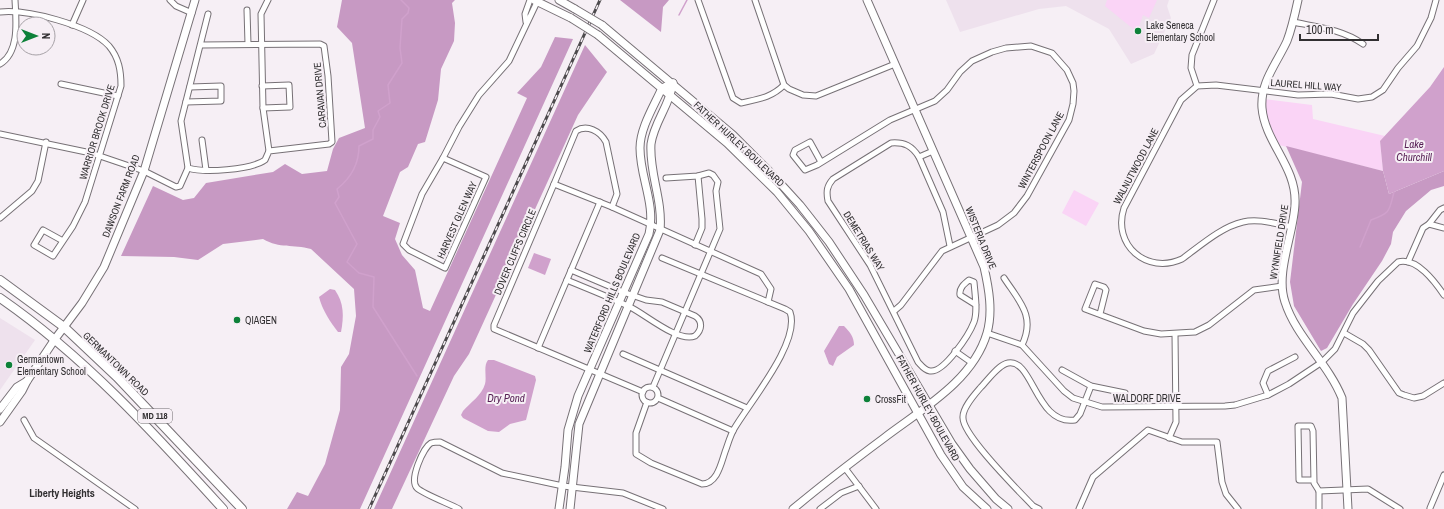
<svg xmlns="http://www.w3.org/2000/svg" width="1444" height="509" viewBox="0 0 1444 509" font-family="'Archivo Narrow',sans-serif">
<style>
.built{fill:#eee1ed}
.green{fill:#fad4f6}
.forest{fill:#c799c3}
.water{fill:#d0a1cc}
.lines{fill:none;stroke-linecap:round;stroke-linejoin:round}
.stream{stroke:#d0a1cc;stroke-width:1.5}
.street-casing{stroke:#777176;stroke-width:7}
.secondary-casing{stroke:#777176;stroke-width:9}
.primary-casing{stroke:#777176;stroke-width:10}
.street{stroke:#fff;stroke-width:5}
.secondary{stroke:#fff;stroke-width:7}
.primary{stroke:#fff;stroke-width:8}
.rail-casing{stroke:#4d4a4d;stroke-width:3}
.rail{stroke:#f6eff5;stroke-width:1.5;stroke-dasharray:4.5;stroke-linecap:butt}
.secondary-bridge-casing{stroke:#777176;stroke-width:9;stroke-linecap:butt}
.secondary-bridge{stroke:#fff;stroke-width:7}
.poi-dot{fill:#0d8139;stroke:#f6eff5;stroke-width:1.5}
.labels{text-anchor:middle;dominant-baseline:central;stroke-width:4;stroke-linejoin:round;paint-order:stroke}
.shield{fill:#f6eff5;stroke:#6c696c;stroke-width:1}
.shield-label{font-size:9px;font-weight:bold;fill:#312f31}
.poi-label{font-size:10px;fill:#312f31;stroke:#f6eff5;text-anchor:start}
.street-label{font-size:10px;fill:#312f31;stroke:#f6eff5}
.water-label{font-size:11px;font-style:italic;fill:#551e53;stroke:#f6eff5}
.neighbourhood-label{font-size:11px;font-weight:bold;fill:#312f31;stroke:#f6eff5}
</style>
<rect width="100%" height="100%" fill="#f6eff5"/>
<g class="built">
<path d="M946,0H1169L1167,6L1171,18L1154,54L1131,64L1109,29L1066,6L1039,9L960,32Z"/>
<path d="M0,318L35,340L0,390Z"/>
</g>
<g class="green">
<path d="M1107,0H1157L1149,18L1143,15L1137,32L1105,6Z"/>
<path d="M1263,99L1312,105L1313,119L1385,136L1380,141L1383,171L1275,144L1265,124Z"/>
<path d="M1074,190L1099,203L1086,226L1062,213Z"/>
</g>
<g class="forest">
<path d="M342,0H455L452,3L455,23L454,41L441,69L438,100L425,142L418,144L408,167L400,172L383,216L400,223L395,239L402,255L415,270L423,308L430,311L527,98L517,93L541,67L555,37L573,39L360,509H287L297,492L308,496L325,464L340,410L341,367L349,354L356,316L354,289L311,249C293,244 280,249 263,239L223,244L198,260L174,257L121,256L153,186L183,200L194,198L206,183L273,172L285,164L302,174L327,171L333,149L339,138L365,128L352,43L337,27Z"/>
<path d="M620,0H669L663,7L661,32Z"/>
<path d="M585,45L607,72L578,115L469,354L454,376L392,509H374Z"/>
<path d="M1286,146L1383,171L1389,194L1444,171V186L1431,190L1406,211L1393,232L1391,244L1382,261L1353,304L1327,348L1321,351L1294,306L1290,282L1302,182Z"/>
</g>
<g class="water">
<path d="M1444,67V171L1389,194L1383,171L1380,141L1430,87Z"/>
<path d="M534,253L551,259L545,275L528,268Z"/>
<path d="M330,289L335,290C344,303 344,316 341,332H338C330,322 322,309 319,297Z"/>
<path d="M839,326H844C850,332 854,337 854,345L837,357L833,366L829,364L824,351Z"/>
<path d="M488,360H494L535,376L536,380L526,420L510,424L499,432L488,431L463,418L461,415L463,411C470,403 482,395 485,384C487,377 483,366 488,360Z"/>
</g>
<g class="lines">
<g class="stream">
<path d="M401,0L409,8L408,13L402,19L400,48L402,63L388,85L390,103L378,111L380,117L373,130V139L359,146C359,164 351,178 337,189L339,197L335,203L357,244L347,262L359,273L374,277L373,307L417,376"/>
<path d="M679,15L687,0"/>
<path d="M1360,247L1371,220C1391,213 1389,211 1394,192"/>
</g>
<g class="street-casing">
<g id="street">
<path d="M170,0L176,6L192,13"/>
<path d="M268,0L261,14L263,108L269,151"/>
<path d="M698,0L733,98L741,103C758,99 771,98 784,85"/>
<path d="M755,0L784,85L789,89L803,95L816,96L895,64"/>
<path d="M247,10L248,44"/>
<path d="M0,12C27,9 90,25 109,46C119,58 121,71 121,86L85,202L73,226L53,256L34,245L43,230L63,241"/>
<path d="M526,22L525,14L530,0"/>
<path d="M1293,22C1317,27 1342,29 1363,44"/>
<path d="M72,25L83,0"/>
<path d="M201,45L320,44L324,46L328,76L332,142L329,144L269,151L265,160C251,170 204,173 188,168L181,121L208,14"/>
<path d="M0,64C20,52 16,20 15,0"/>
<path d="M61,84L118,96"/>
<path d="M262,86L289,85L290,107L263,108"/>
<path d="M1197,86L1191,68L1192,55L1214,0"/>
<path d="M186,102L221,101V86L190,87"/>
<path d="M0,134L91,153L144,171L176,187L180,186L188,168"/>
<path d="M202,140L206,170"/>
<path d="M933,151L919,157C912,146 905,142 891,143L833,179C827,186 826,191 828,201L870,265L918,362C921,365 924,370 930,371C944,373 969,335 974,322C978,311 975,295 974,282L969,280C964,284 959,288 960,295L976,305"/>
<path d="M919,157L943,212L950,246"/>
<path d="M443,158L486,177L445,268L409,250L403,244L422,194Z"/>
<path d="M443,158L459,127L479,95L509,61L538,0"/>
<path d="M821,162L810,142L795,150L793,155L805,170L817,165L890,120L935,101L947,90L960,72L972,61L992,52L1006,48L1031,46L1052,53L1067,70L1073,83L1074,91L1073,104L1069,120L1027,196L1014,213L998,225L942,251L901,305L894,311"/>
<path d="M554,184L576,131C587,124 600,131 606,142L617,194L612,207"/>
<path d="M0,218L32,191L38,181L46,142"/>
<path d="M1429,224L1444,228"/>
<path d="M1292,227C1276,224 1258,218 1243,222C1221,227 1200,246 1182,259C1147,275 1112,245 1124,208L1181,100L1197,86L1216,85L1298,95L1331,94L1358,99L1372,97L1383,90L1398,68L1417,46L1431,18L1436,0"/>
<path d="M695,245L702,228V219L698,176"/>
<path d="M1408,262L1423,228L1429,224L1440,210L1444,208"/>
<path d="M1004,278C1019,301 1036,316 1022,345"/>
<path d="M567,280C588,289 609,297 630,307C645,314 678,343 695,336C702,330 703,321 695,316L662,302L646,300L623,292L571,270"/>
<path d="M1100,314L1106,290L1104,287L1095,284L1085,309L1144,331L1161,334L1195,332L1209,325L1254,290L1282,286"/>
<path d="M987,333L1022,345L1064,391L1073,398L1102,407L1225,406L1235,405L1268,395L1289,384L1322,362L1335,349L1353,313L1378,281L1398,262C1417,257 1435,282 1444,295"/>
<path d="M1344,333L1363,344L1369,350L1399,393L1404,395L1414,398L1423,396L1444,383"/>
<path d="M538,348L600,202"/>
<path d="M955,351L972,363"/>
<path d="M623,354L747,408"/>
<path d="M1062,370L1091,386L1125,393"/>
<path d="M653,387L720,229L716,191L718,182L713,175L709,173L698,176L666,178"/>
<circle cx="650" cy="395" r="8"/>
<path d="M643,392L494,329V325L554,184L612,207L761,274L771,289L768,302"/>
<path d="M1268,395L1263,383L1268,371L1295,357"/>
<path d="M658,398L733,431"/>
<path d="M647,402L636,433V454L651,463L702,484C717,484 721,464 725,452C728,444 730,436 734,429C749,403 801,342 790,312L785,309L662,258"/>
<path d="M24,420L34,438L135,509"/>
<path d="M1169,438L1176,422L1175,334"/>
<path d="M845,468L876,509"/>
<path d="M1314,480H1299L1298,426H1311L1313,431L1314,483L1319,491V509"/>
<path d="M1319,491L1368,489L1400,509"/>
<path d="M1430,508L1444,475"/>
<path d="M459,509C450,504 423,494 417,488C409,480 423,448 431,443C434,442 437,442 440,442L502,473L563,486L623,493L663,509"/>
<path d="M820,509L841,493L859,486"/>
<path d="M1039,509L1033,506C1019,491 963,436 963,418C962,408 975,394 981,387C988,380 998,365 1008,363C1033,358 1036,426 1075,420L1080,414L1091,386"/>
<path d="M1079,509L1093,477L1148,430L1182,442H1217L1222,482L1226,494L1238,509"/>
</g>
</g>
<g class="secondary-casing">
<g id="secondary">
<path d="M534,0L571,18"/>
<path d="M559,0L575,9"/>
<path d="M1298,0C1295,14 1292,28 1287,41C1277,63 1260,82 1262,108C1265,143 1297,167 1295,204C1294,233 1275,273 1285,302C1296,337 1328,363 1342,398L1348,509"/>
<path d="M602,25L733,135L769,171L800,205L829,242L864,295L952,444L970,469L996,499L1008,509"/>
<path d="M598,35L727,143L777,192L809,231L849,289L941,455L963,487L987,509"/>
<path d="M0,409L17,387L27,381"/>
<path d="M0,422L22,391L27,381L55,339L82,303L104,267L144,171L195,0"/>
<path d="M559,509L565,467L568,430L578,396L649,234C656,204 640,178 640,148C640,128 654,106 662,88L673,83"/>
<path d="M570,509L579,424L660,230C663,200 649,173 651,144C654,122 670,105 673,83"/>
<path d="M793,509C823,484 853,461 884,438C922,409 973,381 987,333C993,312 989,289 984,267L867,0"/>
</g>
</g>
<g class="primary-casing">
<g id="primary">
<path d="M0,280L64,327L117,377L242,509"/>
<path d="M0,298C84,356 154,433 223,509"/>
</g>
</g>
<use href="#street" class="street"/>
<use href="#secondary" class="secondary"/>
<use href="#primary" class="primary"/>
<g class="rail-casing">
<path id="rail" d="M369,509L600,0"/>
</g>
<use href="#rail" class="rail"/>
<g class="secondary-bridge-casing">
<g id="secondary-bridge">
<path d="M575,9L602,25"/>
<path d="M571,18L598,35"/>
</g>
</g>
<use href="#secondary-bridge" class="secondary-bridge"/>
</g>
<g class="poi-dot">
<circle cx="1138" cy="31" r="4"/>
<circle cx="237" cy="320" r="4"/>
<circle cx="9" cy="365" r="4"/>
<circle cx="867" cy="399" r="4"/>
</g>
<g class="labels">
<rect class="shield" x="138" y="409" width="34" height="14" rx="3"/>
<g class="shield-label">
<text x="155" y="416">MD 118</text>
</g>
<g class="poi-label">
<text x="1146" y="25">Lake Seneca<tspan x="1146" dy="12">Elementary School</tspan></text>
<text x="245" y="320">QIAGEN</text>
<text x="17" y="359">Germantown<tspan x="17" dy="12">Elementary School</tspan></text>
<text x="875" y="399">CrossFit</text>
</g>
<g class="street-label">
<text transform="translate(1306 85) rotate(4)">LAUREL HILL WAY</text>
<text transform="translate(320 95) rotate(-95)">CARAVAN DRIVE</text>
<text transform="translate(97 132) rotate(-73)">WARRIOR BROOK DRIVE</text>
<text transform="translate(739 144) rotate(43)">FATHER HURLEY BOULEVARD</text>
<text transform="translate(1041 150) rotate(-62)">WINTERSPOON LANE</text>
<text transform="translate(1136 166) rotate(-62)">WALNUTWOOD LANE</text>
<text transform="translate(121 196) rotate(-69)">DAWSON FARM ROAD</text>
<text transform="translate(457 220) rotate(-66)">HARVEST GLEN WAY</text>
<text transform="translate(981 238) rotate(68)">WISTERIA DRIVE</text>
<text transform="translate(864 241) rotate(58)">DEMETRIAS WAY</text>
<text transform="translate(1279 242) rotate(-81)">WYNNFIELD DRIVE</text>
<text transform="translate(515 252) rotate(-67)">DOVER CLIFFS CIRCLE</text>
<text transform="translate(612 293) rotate(-67)">WATERFORD HILLS BOULEVARD</text>
<text transform="translate(116 364) rotate(44)">GERMANTOWN ROAD</text>
<text x="1147" y="398">WALDORF DRIVE</text>
<text transform="translate(928 408) rotate(61)">FATHER HURLEY BOULEVARD</text>
</g>
<g class="water-label">
<text x="1414" y="144">Lake<tspan x="1414" dy="13">Churchill</tspan></text>
<text x="506" y="398">Dry Pond</text>
</g>
<g class="neighbourhood-label">
<text x="62" y="493">Liberty Heights</text>
</g>
</g>
<g transform="translate(36 36) rotate(90)"><circle r="19" fill="#f6eff5" stroke="#a7a2a7"/>
<path d="M0-3L7 15L0 10L-7 15Z" fill="#0d8139"/>
<text y="-6" font-size="11" font-weight="bold" text-anchor="middle" fill="#312f31">N</text>
</g>
<path d="M1300 34v6h78v-6" fill="none" stroke="#312f31" stroke-width="2"/>
<text x="1306" y="34" font-size="12" fill="#312f31" stroke="#f6eff5" stroke-width="3" paint-order="stroke">100 m</text>
</svg>
